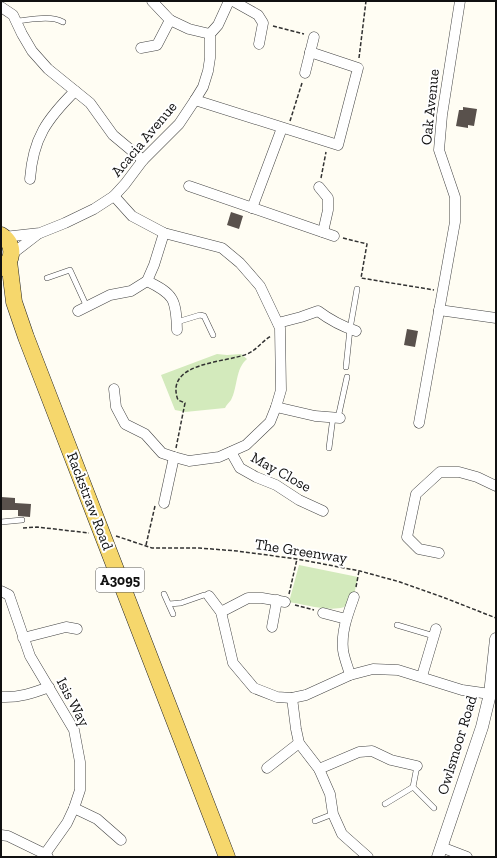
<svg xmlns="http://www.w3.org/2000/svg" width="497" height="858" viewBox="0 0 497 858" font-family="'Zilla Slab',serif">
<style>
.green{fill:#d3eabc}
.building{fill:#59514c}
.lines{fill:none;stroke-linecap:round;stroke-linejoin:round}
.service-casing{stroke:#434343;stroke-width:6}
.minor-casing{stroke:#434343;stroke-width:11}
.tertiary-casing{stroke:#434343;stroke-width:13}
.primary-casing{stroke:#212121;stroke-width:17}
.path{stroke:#323232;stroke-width:1.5;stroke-dasharray:4 2;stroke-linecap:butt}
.service{stroke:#fff;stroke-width:5}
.minor{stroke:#fff;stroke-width:10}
.tertiary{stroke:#fff;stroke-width:12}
.primary{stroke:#f6d76c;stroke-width:16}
.labels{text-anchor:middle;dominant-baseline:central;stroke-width:4;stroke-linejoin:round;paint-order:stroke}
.shield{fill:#fff;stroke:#585858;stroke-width:1}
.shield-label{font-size:14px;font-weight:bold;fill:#101010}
.street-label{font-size:15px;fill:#101010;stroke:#fff}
</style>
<rect width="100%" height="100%" fill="#fffdf3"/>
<g class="green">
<path d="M217,354L227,355L241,354L247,359C235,369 238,387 231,400C229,403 226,405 225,408L185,412L175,410L161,375Z"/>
<path d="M299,565L358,577C356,584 355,595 351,602C341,616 304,604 289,602Z"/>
</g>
<g class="building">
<path d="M463,107L477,109L474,126L468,125V128L456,126L459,110H463Z"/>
<path d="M231,212L243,216L239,229L227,225Z"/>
<path d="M407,329L418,331L415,347L404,345Z"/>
<path d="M1,497L15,498V503L31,504L30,517L18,516V510H1Z"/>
</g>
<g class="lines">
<g class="service-casing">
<g id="service">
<path d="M16,21C30,20 50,15 63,22"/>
<path d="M47,278L70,270L87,307"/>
<path d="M177,322L200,315L204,316L213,335"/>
<path d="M346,367L350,329L357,289"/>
<path d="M338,418L347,377"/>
<path d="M329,448L333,417"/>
<path d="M1,522L22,520"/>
<path d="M164,594L173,614"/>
<path d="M169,604L181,603L204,595L209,596"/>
<path d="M397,625L434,636"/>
<path d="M417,766L413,787L434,808"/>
<path d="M385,804L413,787"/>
<path d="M315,821L333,814"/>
</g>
</g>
<g class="minor-casing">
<g id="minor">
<path d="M152,1L170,20L189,29L210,34"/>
<path d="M233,1L258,15L263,23L259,44"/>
<path d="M1,7L13,15L22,34L32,51L48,69L90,103L113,135L143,160"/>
<path d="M141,48L157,45L170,20"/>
<path d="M305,73L314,37"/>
<path d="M195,100L338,145L358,68L310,52"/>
<path d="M30,179C33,138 47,119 75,91"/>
<path d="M189,186L334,236"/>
<path d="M319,187L328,198V210L323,232"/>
<path d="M114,196L132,216L164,233L222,248L240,263L260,286L280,328L281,390L276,407L270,422L246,445L219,457L189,461L174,457L162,453L145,434L125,424L116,407L114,389"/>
<path d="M252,208L282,128"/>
<path d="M4,237L40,233L65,223L94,209L114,196L125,184L143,160L179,124L195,100L203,87L208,71L210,58V34L218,25L229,1"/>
<path d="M12,254L38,234"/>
<path d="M147,281C174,294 176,299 177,330"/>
<path d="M439,310L496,318"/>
<path d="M78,311L110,295L131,291L147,281L154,265L164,233"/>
<path d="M278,323L301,317L318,311C330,320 341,326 356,331"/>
<path d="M276,407L315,416L340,418"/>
<path d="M419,423L455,222V197L439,150L442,115L460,1"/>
<path d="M231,452L240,468L256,477L276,485L299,500L323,511"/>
<path d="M164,503L174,457"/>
<path d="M439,553L419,549L407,537L416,494L440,472H459L477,477L496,486"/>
<path d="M1,591L9,595L30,656L74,730L80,762V790L74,808L67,823L45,854"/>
<path d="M209,596L221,612L233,663L254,688L277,697L292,698L306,695L350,675L373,669L398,670L462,690L490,694"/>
<path d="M221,612L248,598H262L285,602"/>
<path d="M323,613L346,619"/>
<path d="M272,627L277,600"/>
<path d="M23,638L66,627L77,629"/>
<path d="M350,675C348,667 344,658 343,650C341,631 348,614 354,597"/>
<path d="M422,676L436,629"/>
<path d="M1,697C19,698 33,693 49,687"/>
<path d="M292,698L296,729L299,743L319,769L330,794L333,814L342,834L368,857"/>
<path d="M267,768L299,743"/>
<path d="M319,769L359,752L372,751L391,760L417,766"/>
<path d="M74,808L97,819L121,840"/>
<path d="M1,835L8,836L45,854L48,857"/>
<path d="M441,847L467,857"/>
</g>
</g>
<g class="tertiary-casing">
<path id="tertiary" d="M438,857L482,727L490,694L496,639"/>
</g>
<g class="primary-casing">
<g id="primary">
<path d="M1,235C14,243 15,259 2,268"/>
<path d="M9,261L14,302L26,337L227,857"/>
</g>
</g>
<g class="path">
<path d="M273,26L304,34"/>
<path d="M359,58L366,1"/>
<path d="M290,121L302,83"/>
<path d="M321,178L326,152"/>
<path d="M343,238L367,244L361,278L434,290"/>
<path d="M176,448L185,403L178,400C164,362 225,363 247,354C257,350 262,341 271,336"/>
<path d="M23,528L37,527L89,533"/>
<path d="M116,536L152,548H199L237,551L297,559L360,571L400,582L445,598L496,618"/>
<path d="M146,545L155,506"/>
<path d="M356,587L359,571"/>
<path d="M289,594L297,559"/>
<path d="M295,605L314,610"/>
</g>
<use href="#service" class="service"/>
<use href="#minor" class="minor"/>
<use href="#tertiary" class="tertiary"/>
<use href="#primary" class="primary"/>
</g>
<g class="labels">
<rect class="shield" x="96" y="568" width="48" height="24" rx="3"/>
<g class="shield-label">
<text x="120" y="580">A3095</text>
</g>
<g class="street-label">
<text transform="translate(430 107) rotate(-84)">Oak Avenue</text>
<text transform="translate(144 139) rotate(-50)">Acacia Avenue</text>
<text transform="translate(281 472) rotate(29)">May Close</text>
<text transform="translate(90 501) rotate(69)">Rackstraw Road</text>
<text transform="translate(301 551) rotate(9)">The Greenway</text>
<text transform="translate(73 702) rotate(62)">Isis Way</text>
<text transform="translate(457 745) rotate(-73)">Owlsmoor Road</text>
</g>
</g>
<rect width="497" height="858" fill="none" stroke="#101010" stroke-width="4"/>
</svg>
